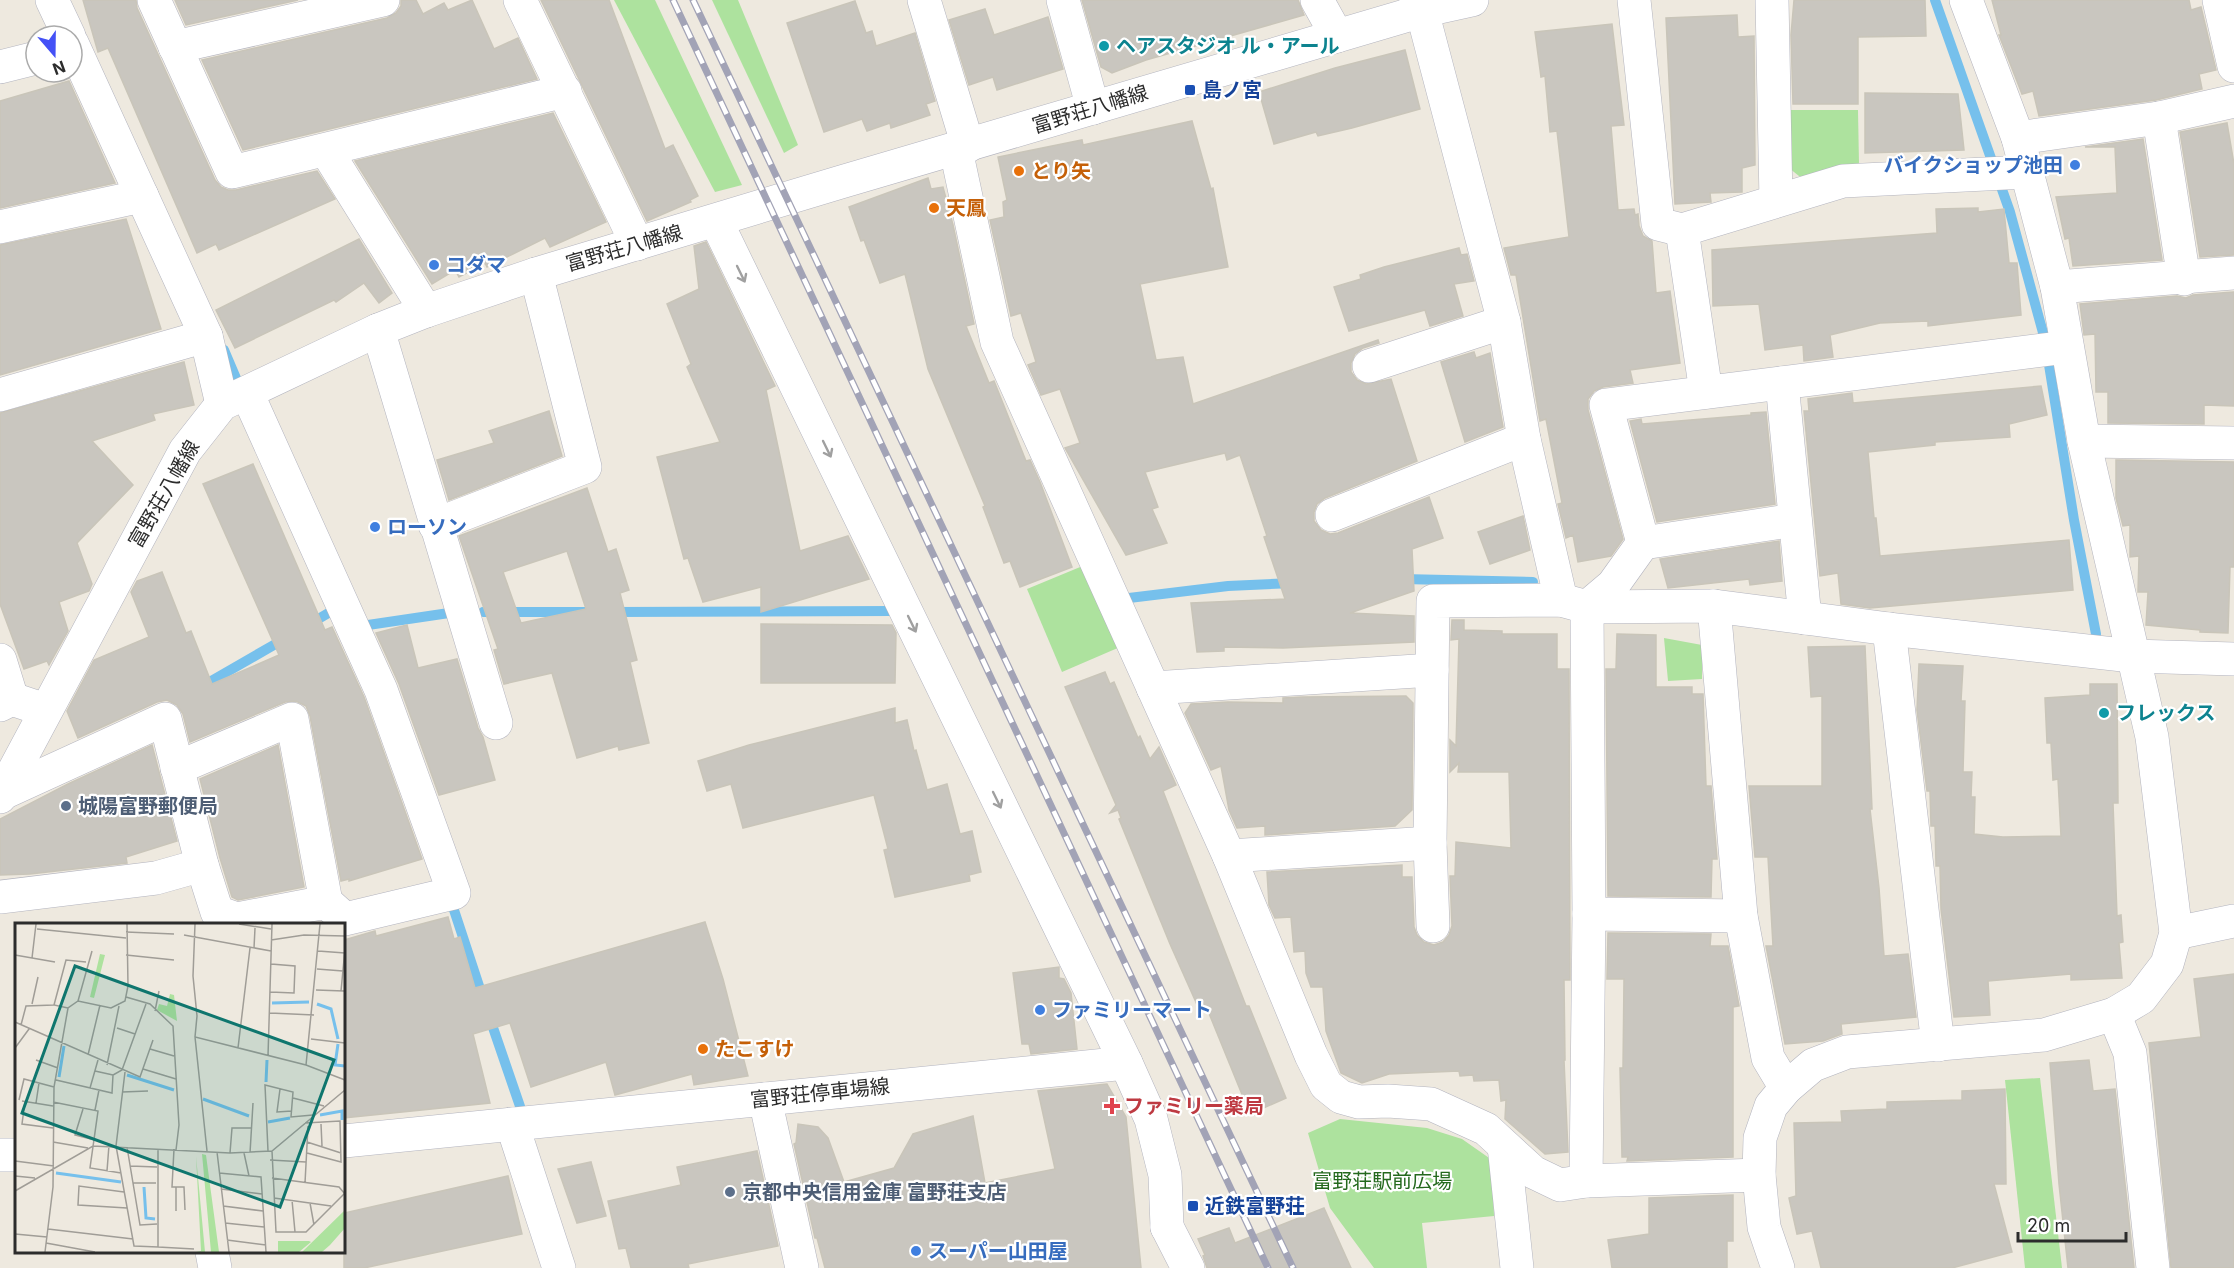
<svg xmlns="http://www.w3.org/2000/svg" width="2234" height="1268" viewBox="0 0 2234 1268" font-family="Inter,'Noto Sans JP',sans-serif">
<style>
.green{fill:#ade29e}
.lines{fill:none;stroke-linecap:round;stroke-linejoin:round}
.stream{stroke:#76c0ec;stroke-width:10}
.building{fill:#c9c6bf;stroke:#c9c5b9;stroke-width:1.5;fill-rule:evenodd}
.street-casing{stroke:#b3b4bf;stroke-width:34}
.secondary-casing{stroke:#b3b4bf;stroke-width:34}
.street{stroke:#fff;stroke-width:33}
.secondary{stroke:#fff;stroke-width:33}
.rail-casing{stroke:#a2a3b6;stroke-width:7}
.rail{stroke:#fff;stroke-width:4.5;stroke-dasharray:14;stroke-linecap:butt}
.oneway{stroke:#a0a0a0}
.culture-dot{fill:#0f9aa8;stroke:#fff;stroke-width:2}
.transit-dot{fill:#1a4fb4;stroke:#fff;stroke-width:2}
.shop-dot{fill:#3f7fe0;stroke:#fff;stroke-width:2}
.food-dot{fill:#e8710a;stroke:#fff;stroke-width:2}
.service-dot{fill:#5c6f8a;stroke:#fff;stroke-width:2}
.health-dot{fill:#e0444e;stroke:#fff;stroke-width:2}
.labels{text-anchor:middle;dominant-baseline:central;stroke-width:4.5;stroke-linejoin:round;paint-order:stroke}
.culture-label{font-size:20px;font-weight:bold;fill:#0d838f;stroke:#fff;text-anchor:start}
.transit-label{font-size:20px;font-weight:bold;fill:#164399;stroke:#fff;text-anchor:start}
.street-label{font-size:20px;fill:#2c2c2c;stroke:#fff}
.shop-label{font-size:20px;font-weight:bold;fill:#366cbe;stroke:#fff;text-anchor:start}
.food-label{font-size:20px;font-weight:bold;fill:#c56008;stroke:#fff;text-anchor:start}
.service-label{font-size:20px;font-weight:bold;fill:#4e5e75;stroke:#fff;text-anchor:start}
.health-label{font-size:20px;font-weight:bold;fill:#be3a42;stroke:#fff;text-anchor:start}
.park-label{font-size:20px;fill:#24691d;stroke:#fff}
.inset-river{fill:none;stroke:#76c0ec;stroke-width:3}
.inset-road{fill:none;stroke:#a09d97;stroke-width:1.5}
.view{fill:#0f766e;fill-opacity:0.15;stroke:#0f766e;stroke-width:3}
.inset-edge{fill:none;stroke:#2c2c2c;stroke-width:3}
</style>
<rect width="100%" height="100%" fill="#eee9df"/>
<g class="green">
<path d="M614,0H655L742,185L715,192Z"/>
<path d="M712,0H738L798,145L784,153Z"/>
<path d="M1788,110H1858L1859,165L1809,184L1789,168Z"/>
<path d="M1085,565L1120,647L1062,672L1027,589Z"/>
<path d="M1664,638L1702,645V679L1668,681Z"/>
<path d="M2040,1078L2062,1268H2025L2005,1080Z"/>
<path d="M1340,1119L1427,1128L1462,1139L1492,1160L1494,1216L1422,1223L1427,1268H1374L1330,1208L1308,1133Z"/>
</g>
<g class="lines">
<g class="stream">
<path d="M1935,0L2010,212L2045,340L2074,520L2096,634"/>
<path d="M224,350L238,383"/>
<path d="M1402,579L1533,582"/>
<path d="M1129,598L1228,586L1293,583"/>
<path d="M483,612H585"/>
<path d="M613,612L893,611"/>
<path d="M308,625L337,608"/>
<path d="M368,625L449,613"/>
<path d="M199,688L286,638"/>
<path d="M454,910L483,998"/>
<path d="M489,1016L523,1115"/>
</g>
</g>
<g class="building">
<path d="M83,0H136L137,8L215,180L221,187L228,190H236L317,171L335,199L219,250L216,244L197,253L108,48L98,52Z"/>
<path d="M175,0H298L186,25Z"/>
<path d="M401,0H416L423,14L444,3L448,10L472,0L494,49L518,38L537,79L243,150L202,60L387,18L396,13L401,6Z"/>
<path d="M541,0H609L665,149L673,145L698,196L690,200L691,202L647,221Z"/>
<path d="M1082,0H1298L1304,15L1146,60L1112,73L1101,67Z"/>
<path d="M1794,0H1925L1926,36L1858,37V104H1793L1791,35Z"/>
<path d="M1992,0H2189L2191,10L2201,7L2216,70L2199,74L2202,89L2156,100L2039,116L2033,91L2022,94L1999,35H2001Z"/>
<path d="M855,1L866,33L872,31L876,46L915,33L935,101L926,104L930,115L891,128L890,123L867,131L862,119L824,132L787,23Z"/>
<path d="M985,9L994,35L1048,17L1063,69L997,90L993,77L969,85L949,20Z"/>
<path d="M1737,15L1738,37L1754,36L1755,165L1742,168V192L1710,193L1711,202L1675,204L1666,18Z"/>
<path d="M1612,24L1624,125L1611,126L1618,210L1634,209L1635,215L1638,214L1639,226L1643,236L1652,241L1656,293L1670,291L1680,363L1630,370L1633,383L1603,387L1594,391L1588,399V410L1623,539L1611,556L1578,562L1573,535L1566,538L1558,504L1562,503L1546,419L1540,421L1516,275H1511L1504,248L1569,237L1557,131L1550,132L1545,76L1541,77L1535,32Z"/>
<path d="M1405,50L1420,109L1352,128L1318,136L1316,132L1274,144L1259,92L1335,68Z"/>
<path d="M69,81L115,183L0,208V101Z"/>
<path d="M1865,93L1958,94L1964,150L1865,153Z"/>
<path d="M553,113L606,222L550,247L545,238L487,267L485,263L459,277L455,270L432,284L355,161Z"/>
<path d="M1192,121L1211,189L1213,188L1228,267L1140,284L1156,360L1183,357L1193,404L1378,340L1379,343L1363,348L1355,354L1351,363V372L1357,380L1366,384L1391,379L1417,461L1325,498L1317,504L1314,512V521L1321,530L1330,534L1338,533L1429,497L1443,538L1412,549L1414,591L1350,613L1414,616V642L1283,648L1224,647V651L1197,652L1191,603L1285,599L1264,537L1267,536L1240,455L1227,460L1225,453L1145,472L1158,507L1152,509L1167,543L1126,555L1065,448L1080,443L1060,389L1041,395L1028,365L1036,362L1021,313L1011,316L990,220L1004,217L1003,202L1007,200L998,157L1082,140L1083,145Z"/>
<path d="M2227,123L2234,164V255L2200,257L2180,132Z"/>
<path d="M2143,139L2162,260L2073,266L2069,238L2065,239L2056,197L2117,193L2115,147H2085Z"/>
<path d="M928,178L931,189L943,187L953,225L974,324L966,326L989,383L994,381L1026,461L1030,460L1040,482L1072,567L1020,587L1010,561L1004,563L983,507L985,506L928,369L905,274L880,283L864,240L861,241L849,207Z"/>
<path d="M1978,208V212L2004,209L2009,263H2017L2021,315L1928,326V321L1880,323L1830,335L1833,357L1804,361L1803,345L1765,350L1759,304L1713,306L1712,250L1937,233L1936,209Z"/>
<path d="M126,219L161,329L0,375V245Z"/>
<path d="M359,239L392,293L379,303L364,283L336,302L334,300L235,348L216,310Z"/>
<path d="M706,242L775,386L766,390L800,551L848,536L869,579L761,612V587L703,602L688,558L684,559L657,457L720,442L687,367L691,364L667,304L699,289L694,246Z"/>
<path d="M1459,248L1461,255L1467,254L1474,281L1454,284L1463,316L1430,326L1425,310L1349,331L1334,287L1361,279L1360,275L1384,267Z"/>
<path d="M2234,292V406L2204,405V424L2108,423V392H2096L2095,334L2084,335L2080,304L2177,296L2186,298L2193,295Z"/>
<path d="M1474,352L1476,358L1490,353L1503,427L1465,442L1441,362Z"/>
<path d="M184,362L194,405L153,414L155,420L92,441L133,485L77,543L92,584L89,591L59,602L68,631L49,665L47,661L24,669L0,604V413Z"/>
<path d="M2041,386L2047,415L2009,424L2010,437L1935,442V445L1868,452L1874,518H1876L1880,556L2069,540L2073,590L1870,608L1841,604L1838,573L1820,576L1804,411H1809L1808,399L1852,393L1853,403Z"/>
<path d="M549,411L562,456L449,500L437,460L494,443L489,431Z"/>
<path d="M1766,412L1775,504L1657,522L1630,421L1641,419L1642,424L1751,415V413Z"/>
<path d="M2116,460L2234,462V567H2230L2228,633L2200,632V630L2146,625L2148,592H2138L2139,556L2130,557V525L2123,526L2116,498Z"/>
<path d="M253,464L325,630L332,627L364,697L422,859L349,881V879L341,881L310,716L306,706L296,701L285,702L190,742L183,714L177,705L167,700L157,702L78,738L67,711L94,660L149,637L131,592L137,581L162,572L186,633L191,631L212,684L279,655L203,484Z"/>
<path d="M587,488L608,552L616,549L629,590L620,593L637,660L630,662L649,743L619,750L618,746L577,758L552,673L504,684L494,650L498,649L459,536ZM567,551L586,609L521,623L503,572Z"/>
<path d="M1523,516L1530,550L1490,564L1478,532Z"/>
<path d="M1779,541L1782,581L1750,585L1749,579L1668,588L1660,559Z"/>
<path d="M1452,620H1464V630L1502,631V634H1557V669H1569L1570,980H1564L1565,1060H1564L1568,1152L1545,1154L1505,1119L1506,1100L1501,1101L1499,1080L1474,1081L1473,1075L1460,1076L1459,1071L1389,1074L1362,1083L1341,1073L1326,1031L1323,987H1311L1306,973L1305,951L1294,952L1291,917L1275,918L1269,905L1267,872L1402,865V877H1412L1414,927L1417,935L1424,942L1434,945L1443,942L1449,935L1452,926L1450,876H1455L1456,842L1511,848L1509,772H1458L1459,763L1450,772V740L1456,746L1459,639L1451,640Z"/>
<path d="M761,624L892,625L896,633L895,683H761Z"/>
<path d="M407,625L418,668L457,659L478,728L483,737L495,780L439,795L399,684L376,633Z"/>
<path d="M1617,634L1656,635V687H1692V694H1703L1706,786H1711L1717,859H1712L1711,897L1608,896L1606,669H1616Z"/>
<path d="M1865,646L1872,809H1870L1879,888L1884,956L1908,954L1916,1017L1841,1024L1842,1034L1823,1041L1785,1044L1766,946H1773L1768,857H1755L1749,786H1822V696L1811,697L1808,647Z"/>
<path d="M1919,664L1963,666L1961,701H1965L1963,772H1972L1971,797H1975L1974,834L2003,837L2061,836L2058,779L2053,780L2051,743H2047L2045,698L2090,695V684H2117L2118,803H2113L2117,916L2121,915L2123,942L2119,943L2122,978L2071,980V974L1988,981L1990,1015L1954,1017L1941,909L1940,866H1936V864L1935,826H1931L1930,791H1927L1917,710Z"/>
<path d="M1105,672L1110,684L1114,682L1138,738L1140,736L1150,759L1159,747L1176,785L1163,791L1246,1006H1249L1286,1098L1250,1114L1206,1006L1199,1009L1170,944L1119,819L1121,818L1118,810L1110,813L1116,805L1065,687Z"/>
<path d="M1406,696L1413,703L1412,810L1395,826L1265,835V826L1237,828L1229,810L1221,766L1211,770L1185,713L1191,704L1228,702L1283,703V698L1303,697Z"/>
<path d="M895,708V723L907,720L914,751L916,750L927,790L947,784L960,834L972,831L981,872L969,875L970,881L895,897L884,850L888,849L874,795L743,828L731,784L707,791L698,761L749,745Z"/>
<path d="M152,745L177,841L126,857L127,863L30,874L0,875V819L68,784Z"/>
<path d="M278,745L304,887L238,900L232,897L220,858L200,779Z"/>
<path d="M448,917L454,939L460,937L475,988L705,922L723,979L748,1076L694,1085L692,1074L615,1095L606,1062L531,1087L510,1023L473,1034L490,1103L344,1118V940L375,931L376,936Z"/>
<path d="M1608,933L1711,934L1710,946H1728L1739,1006L1733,1007V1157L1627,1161L1628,1157H1622L1620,1068H1623L1624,979H1607Z"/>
<path d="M1059,967V978L1064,979L1071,993L1077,1049L1031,1054L1029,1044H1022L1013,973Z"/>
<path d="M2234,974V1268H2171L2149,1043L2201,1037L2194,979Z"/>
<path d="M2089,1060L2093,1091L2115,1089L2134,1268H2068L2059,1184L2050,1063Z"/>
<path d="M1107,1084L1126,1117L1141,1268H825L817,1238H815L794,1144L796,1143L798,1124L818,1127L828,1138L844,1182L894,1168L913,1134L973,1116L985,1183L1055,1169L1038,1091Z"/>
<path d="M2005,1089L2006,1184H1994L2012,1252L1952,1268H1821L1812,1231L1797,1234L1789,1198L1796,1196L1794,1123L1842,1122L1841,1111L1887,1109V1102L1962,1100V1091Z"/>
<path d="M757,1151L778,1246L688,1264L689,1268H631L626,1248L619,1249L608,1201L681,1185L677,1167Z"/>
<path d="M591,1162L606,1216L577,1223L558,1169Z"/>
<path d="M508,1176L522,1234L364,1268H344V1213Z"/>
<path d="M1733,1195V1241H1727V1268H1612L1608,1240L1649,1234V1198Z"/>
<path d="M1324,1208L1351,1268H1207L1203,1256L1205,1255L1198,1239L1229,1228L1235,1243Z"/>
</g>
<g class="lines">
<g class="street-casing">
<g id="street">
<path d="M52,0L69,36"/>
<path d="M154,0L232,172L565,91"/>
<path d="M520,0L637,244"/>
<path d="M924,0L968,146"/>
<path d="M1063,0L1093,108"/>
<path d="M1317,0L1337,36"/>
<path d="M1416,0L1422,11L1504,322L1524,439L1561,600"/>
<path d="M1634,0L1658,224L1682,230L1843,181L2026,172"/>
<path d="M1772,0L1776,201"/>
<path d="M2219,0L2234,66"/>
<path d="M72,43L206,336L222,404"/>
<path d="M175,47L383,0"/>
<path d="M0,67L36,58"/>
<path d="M2159,118L2184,279"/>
<path d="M2018,138L2159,118L2234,101"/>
<path d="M326,150L426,311"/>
<path d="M956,150L997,342L1229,856L1311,1055L1326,1085L1341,1097L1359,1102L1388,1101L1431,1104L1486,1129L1533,1172L1560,1185L1586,1181L1759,1175"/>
<path d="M716,221L1126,1063"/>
<path d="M0,227L142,196"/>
<path d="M1682,230L1706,392"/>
<path d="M2057,287L2234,273"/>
<path d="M378,330L496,723"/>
<path d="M1369,366L1504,322"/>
<path d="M1782,383L1805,618"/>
<path d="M0,395L206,336"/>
<path d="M2084,441L2234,443"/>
<path d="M1332,515L1524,439"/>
<path d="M435,525L585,467L536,274"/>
<path d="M1643,543L1795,520"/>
<path d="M1714,606L1741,916L1768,1058L1786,1088"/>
<path d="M1889,629L1938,1045"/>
<path d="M0,660L12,699"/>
<path d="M1153,688L1432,670"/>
<path d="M0,705L12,699L45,710"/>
<path d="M177,768L292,719L326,902"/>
<path d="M1,794L165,719L202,865L217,912L237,919L326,902L345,919L454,893L381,690L247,393"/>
<path d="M1229,856L1430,843"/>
<path d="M0,897L156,878L202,865"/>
<path d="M1589,914L1741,916"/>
<path d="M1433,926L1430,843L1433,601L1561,600L1587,607L1714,606L1889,629L2132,656L2234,659"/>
<path d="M2176,933L2234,921"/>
<path d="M2114,1014L2130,1053L2153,1268"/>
<path d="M765,1099L802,1268"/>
<path d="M512,1124L559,1268"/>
<path d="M1504,1146L1517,1268"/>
<path d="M1586,1181L1589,914L1587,607L1613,585L1643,543L1606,405L2067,347"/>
<path d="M1167,1227L1188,1268"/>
<path d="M212,1252L215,1268"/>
<path d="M1778,1268L1764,1227L1759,1175L1760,1138L1771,1106L1786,1088L1813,1065L1847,1052L2044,1035L2114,1014L2141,998L2167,964L2176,933L2152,737L2084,441L2057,287L2018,138L1966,0"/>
</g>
</g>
<g class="secondary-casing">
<g id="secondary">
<path d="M0,797L185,451L222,404L378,330L426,311L536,274L841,182L1422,11L1472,0"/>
<path d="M344,1141L1126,1063L1151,1119L1165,1175L1167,1227"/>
<path d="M0,1155H16"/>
</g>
</g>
<use href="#street" class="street"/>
<use href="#secondary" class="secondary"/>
<g class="rail-casing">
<g id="rail">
<path d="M673,0L1268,1268"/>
<path d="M693,0L1293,1268"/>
</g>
</g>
<use href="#rail" class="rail"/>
</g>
<defs><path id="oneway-shaft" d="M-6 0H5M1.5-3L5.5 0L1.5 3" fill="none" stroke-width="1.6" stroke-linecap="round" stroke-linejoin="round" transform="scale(1.5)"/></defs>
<g class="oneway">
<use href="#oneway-shaft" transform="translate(741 274) rotate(64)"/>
<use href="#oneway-shaft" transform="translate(827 449) rotate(64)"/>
<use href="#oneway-shaft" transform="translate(912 624) rotate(64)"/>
<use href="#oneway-shaft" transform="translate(997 800) rotate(64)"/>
</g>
<g class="culture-dot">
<circle cx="1104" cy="46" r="6"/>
<circle cx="2104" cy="713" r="6"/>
</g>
<g class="transit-dot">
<rect x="1184" y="84" width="12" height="12" rx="3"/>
<rect x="1187" y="1200" width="12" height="12" rx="3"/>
</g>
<g class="shop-dot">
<circle cx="2075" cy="165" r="6"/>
<circle cx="434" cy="265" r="6"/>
<circle cx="375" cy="527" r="6"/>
<circle cx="1040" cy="1010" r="6"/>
<circle cx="916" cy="1251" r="6"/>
</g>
<g class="food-dot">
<circle cx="1019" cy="171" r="6"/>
<circle cx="934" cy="208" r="6"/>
<circle cx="703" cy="1049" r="6"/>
</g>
<g class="service-dot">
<circle cx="66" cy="806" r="6"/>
<circle cx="730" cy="1192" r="6"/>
</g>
<path class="health-dot" d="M1109 1097h6v6h6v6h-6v6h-6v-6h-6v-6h6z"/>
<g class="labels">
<g class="culture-label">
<text x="1116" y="46">ヘアスタジオ ル・アール</text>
<text x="2116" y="713">フレックス</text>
</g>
<g class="transit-label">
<text x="1202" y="90">島ノ宮</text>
<text x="1205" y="1206">近鉄富野荘</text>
</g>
<g class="street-label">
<text transform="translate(1090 109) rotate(-17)">富野荘八幡線</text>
<text transform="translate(624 248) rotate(-16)">富野荘八幡線</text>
<text transform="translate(164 494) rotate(-60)">富野荘八幡線</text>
<text transform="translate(820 1093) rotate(-6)">富野荘停車場線</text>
</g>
<g class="shop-label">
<text x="2063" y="165" text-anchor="end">バイクショップ池田</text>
<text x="446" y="265">コダマ</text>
<text x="387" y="527">ローソン</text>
<text x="1052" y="1010">ファミリーマート</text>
<text x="928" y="1251">スーパー山田屋</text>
</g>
<g class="food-label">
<text x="1031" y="171">とり矢</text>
<text x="946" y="208">天鳳</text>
<text x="715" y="1049">たこすけ</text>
</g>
<g class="service-label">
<text x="78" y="806">城陽富野郵便局</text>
<text x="742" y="1192">京都中央信用金庫 富野荘支店</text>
</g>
<g class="health-label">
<text x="1124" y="1106">ファミリー薬局</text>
</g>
<g class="park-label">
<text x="1382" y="1181">富野荘駅前広場</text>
</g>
</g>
<g transform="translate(15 923)">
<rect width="330" height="330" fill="#eee9df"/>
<path d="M85,31L90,32L79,75L75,74ZM155,71L159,72L162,98L142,87L144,81L152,83ZM187,231L191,232L204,329H196ZM181,233L190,329H181L186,328ZM330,287V305L315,322L307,329H287ZM263,318H294L296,319L284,329H263Z" fill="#ade29e"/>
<path class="inset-river" d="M257,80L294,79M302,81L316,86L323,116M323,121L320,142L330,143M112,152L159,167M44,154L49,123M251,159L252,137M188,176L234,193M305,192L327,188V197M253,199L275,195M41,250L106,259M129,264L131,295L140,296"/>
<path class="inset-road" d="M180,1L178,53L182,93M224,1L256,6M22,6L111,15M111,9L159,11M169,12L256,28M256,17L289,12L330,13M239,25L240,5M303,28L330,30M0,32L40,39M111,32L159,37M17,35L21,1M302,46L328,48M301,67L329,68M326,68L330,26M255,69L279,70L280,43L256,41M111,74L135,81L158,103L164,202L161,227M63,78L77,28M17,81L23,54M53,85L39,82L51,37L71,39M140,88L144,68M255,90L299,92M182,93L180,114L291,142L330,157M0,99L125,154L138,117M6,102L11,83L39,82M102,105L120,111M180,114L192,228M296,116L330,120M0,125L14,106M223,125L235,25M135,126L159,133M73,132L85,82M253,133L257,1M21,137L43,145M92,142L104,83M291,142L305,1M128,146L161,156M80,148L98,152M110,149L101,223L119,323L143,324V226M41,157L97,170L98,152L107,147L131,81M75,165L83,137M265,166L262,189L277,188M107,169L133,168M278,175L309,183M4,177L9,156L39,164M7,178L38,183M10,178L7,201L38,205M38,179L83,188L75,245L106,250M21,180L24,160M68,186L60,212L76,216M80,187L84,167M290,200L325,198L326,239L292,230M306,201L307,223M38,219L73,225M292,219L326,230M112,224L125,302L142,301M159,226L157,264H169L170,287M253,228L250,162L278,169L276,194L298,192M257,228L261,309H291L330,270M202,229L214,329M215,230L217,205H237M229,230L234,253M235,230L238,180M255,237L291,239M0,238L39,243M115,243L142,244M92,248L94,222M204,250L246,254L251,329M0,253L20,255M257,255L324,264L330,271M118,260H141M290,260L293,203M206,266L247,271M0,268L78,223L215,230L257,228L330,167M109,269L64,263L63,282L112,285M259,275L316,283M277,277L280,309M295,280L299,302M208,283L248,288M161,288V264M210,300L249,304M33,306L118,316M0,311L32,314M212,317L251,322M31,320L80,329M143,324L179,326M30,329L38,264L39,164L53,85L63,78L96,85L110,78L113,63L112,1"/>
<path class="view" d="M60,43L319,137L265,284L7,190Z"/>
<rect width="330" height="330" class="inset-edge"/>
</g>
<g transform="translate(54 54) rotate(160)"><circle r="28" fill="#ffffff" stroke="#ababab" stroke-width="1.5"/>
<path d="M0-4.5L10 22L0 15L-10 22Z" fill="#4451f6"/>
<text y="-9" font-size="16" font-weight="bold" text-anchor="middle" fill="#2c2c2c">N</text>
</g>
<path d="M2018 1232v9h108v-9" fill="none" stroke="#2c2c2c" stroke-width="3"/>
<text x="2027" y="1232" font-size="18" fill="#2c2c2c" stroke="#ffffff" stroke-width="4.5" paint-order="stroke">20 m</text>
</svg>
